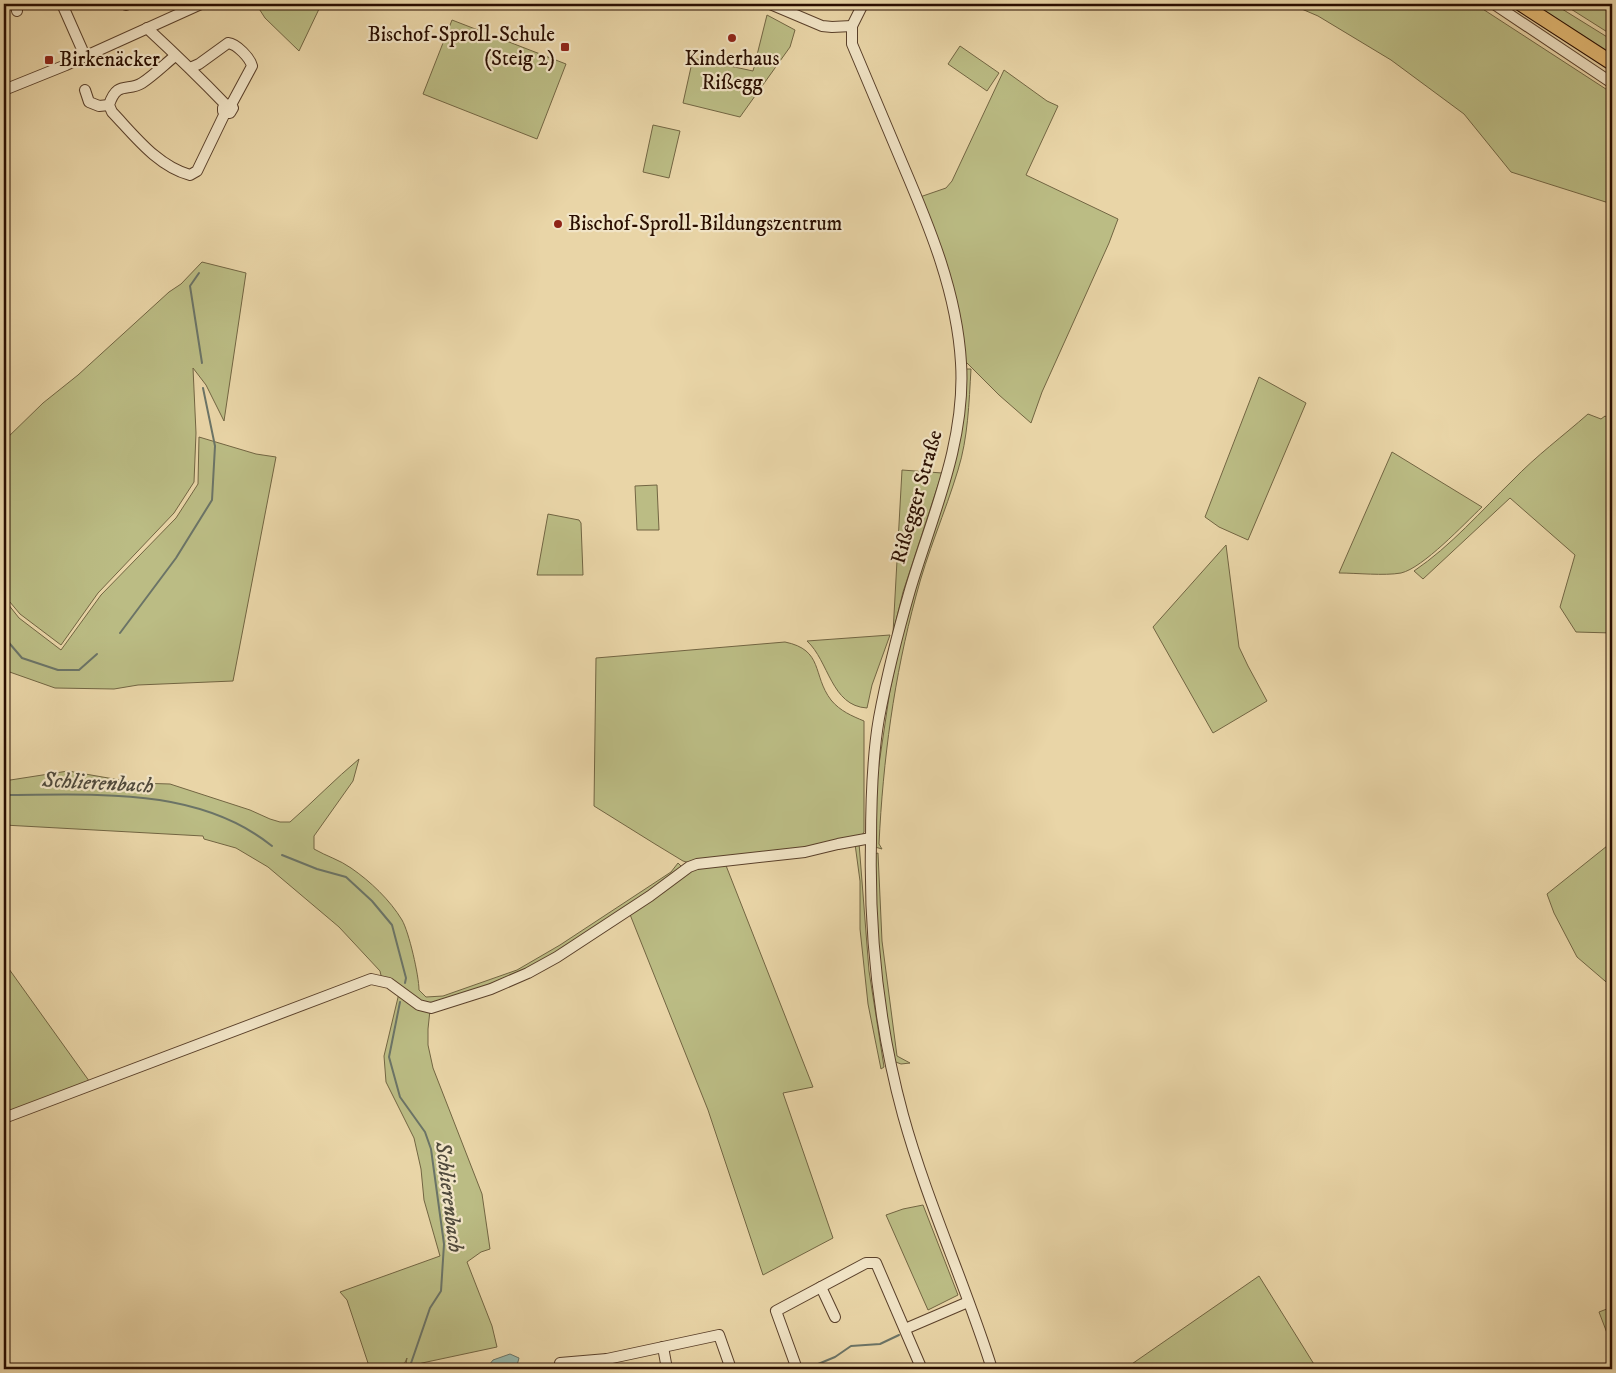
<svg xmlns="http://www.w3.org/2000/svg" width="1616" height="1373" viewBox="0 0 1616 1373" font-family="'IM FELL DW Pica',serif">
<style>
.green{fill:#bbbc84;stroke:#726542}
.water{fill:#97b8ac;stroke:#6b7467}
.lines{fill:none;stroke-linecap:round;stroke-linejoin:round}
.stream{stroke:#6b7467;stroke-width:2}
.minor-casing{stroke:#5a402a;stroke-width:12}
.highway-casing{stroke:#2a0e00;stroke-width:16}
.minor{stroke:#f1e4c6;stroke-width:10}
.highway{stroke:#e4ba74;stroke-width:14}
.poi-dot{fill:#8f2418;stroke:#f1e4c6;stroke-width:2}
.labels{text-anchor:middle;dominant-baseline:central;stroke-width:4.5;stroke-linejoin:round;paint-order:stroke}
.poi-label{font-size:21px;fill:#2a0e00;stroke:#f1e4c6;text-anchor:start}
.street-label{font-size:21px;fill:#2a0e00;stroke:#f1e4c6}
.water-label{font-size:22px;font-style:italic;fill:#504a3c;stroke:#f1e4c6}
</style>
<rect width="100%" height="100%" fill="#e9d5a7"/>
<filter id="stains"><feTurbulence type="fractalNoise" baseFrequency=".004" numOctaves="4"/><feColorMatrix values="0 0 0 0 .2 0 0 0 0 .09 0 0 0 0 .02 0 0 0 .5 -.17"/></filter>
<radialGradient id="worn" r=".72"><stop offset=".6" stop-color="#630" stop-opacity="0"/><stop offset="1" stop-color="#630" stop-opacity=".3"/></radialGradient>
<g class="green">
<path d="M256,4H319V9L299,51L265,18Z"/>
<path d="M1290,4H1475L1612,93V204L1511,172L1464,114L1391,60L1318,16Z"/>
<path d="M1533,4H1554L1612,40V55Z"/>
<path d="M1563,4H1612V35Z"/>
<path d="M767,15L795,30L790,47L740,117L683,103L693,58L753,71Z"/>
<path d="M452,20L566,64L537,139L423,94Z"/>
<path d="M960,46L999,73L987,91L948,64Z"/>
<path d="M1004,70L1047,101L1058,106L1026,175L1118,219L1109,243L1042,392L1031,423L999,395L967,363L961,360L955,311L917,198L946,188L952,181Z"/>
<path d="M653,125L680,131L669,178L643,172Z"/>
<path d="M202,262L246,273L224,421L206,385L193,368L196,433L194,482L174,513L98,593L61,645L20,614L4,595V441L43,403L78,375L169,292L181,284Z"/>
<path d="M967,369H971C969,403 968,438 958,470C945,513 927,553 916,596C894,677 883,760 879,844L882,849L875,847L877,778L890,690L904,626L938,515L964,373Z"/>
<path d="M1259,377L1306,403L1248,540L1219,527L1205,517Z"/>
<path d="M1588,414L1601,419L1605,416L1612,420V633L1576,632L1560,607L1575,555L1510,498L1423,579L1414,571C1451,546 1481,511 1513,480C1536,456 1563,436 1588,414Z"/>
<path d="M199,437L256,454L276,457L233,681L138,685L114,689L55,688L4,670V599L19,618L61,650L101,595L176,518L198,484Z"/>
<path d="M1392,452L1482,507C1464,524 1423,568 1401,573C1384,576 1357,573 1339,573Z"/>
<path d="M902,470L942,473L903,592L893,633Z"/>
<path d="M657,485L659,530H637L635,486Z"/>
<path d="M548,514L579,520L581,523L583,575H537Z"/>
<path d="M1226,545L1239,647L1248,666L1267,701L1213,733L1153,627Z"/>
<path d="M890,635L872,685L867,708C831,706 829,661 807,641Z"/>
<path d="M785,642C824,650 812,675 831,700C840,711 852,716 864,721V832L861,837L802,851L690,863L683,861L655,844L594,806L596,658Z"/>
<path d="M359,759L353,781L314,836V849C326,856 340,860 351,868C370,881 390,900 402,920C409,932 419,976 419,990L426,997L443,996L517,970L560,945L671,872L678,863L683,868L557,955L430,1010L428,1029V1045L433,1068L482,1194L490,1249L481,1252L467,1262L492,1326L497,1347L422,1363L414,1366V1369H405L407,1358L402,1369H370L347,1300L340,1292L440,1256L424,1200L421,1169L414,1138L386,1082L384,1056L400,989L382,980L380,971L339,927L268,867L236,848L204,839L203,836L4,825V781L68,771L137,783L170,784L250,810L270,819L280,822H290C313,802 335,779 359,759Z"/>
<path d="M1612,842V987L1577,957L1554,913L1547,894Z"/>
<path d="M859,843L869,971L884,1067L881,1069L868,1004L860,929V881L855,844Z"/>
<path d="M878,853L882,941L897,1056L910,1063L901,1064L893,1061L876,935L875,854Z"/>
<path d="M725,863L813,1087L783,1093L833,1238L763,1275L708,1110L629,912L689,869Z"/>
<path d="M4,962L92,1085L4,1118Z"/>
<path d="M923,1205L958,1295L928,1310L886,1215L903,1209Z"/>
<path d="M1259,1276L1317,1369L1126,1368Z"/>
<path d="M1612,1307V1341L1607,1333L1599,1312Z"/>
</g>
<path class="water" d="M510,1354L519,1358L516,1369H486L493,1360Z"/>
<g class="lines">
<g class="stream">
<path d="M199,273L190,286L202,363"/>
<path d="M120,633L176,558L212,500L215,446L203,388"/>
<path d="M4,637L22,658L58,670H79L97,654"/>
<path d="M4,795C94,795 197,786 272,846"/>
<path d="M282,855L317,869L346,877L372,901L392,925L406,978L405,983"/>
<path d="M400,1002L389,1057L400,1097L425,1132L431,1149L444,1244L441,1291L430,1308L409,1369"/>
<path d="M806,1369L835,1357L851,1346L880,1344L899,1335"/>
</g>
<g class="minor-casing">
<g id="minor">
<path d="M16,4L17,11"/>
<path d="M62,4L85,56"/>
<path d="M126,4V5"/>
<path d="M770,4L822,26L832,27L852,26"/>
<path d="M863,4L852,26V44C869,84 886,125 903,165C930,228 957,293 961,363C966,442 932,516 910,590C898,632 887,675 879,718C872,758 871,800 871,842C869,933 879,1027 903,1115C927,1202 965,1283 992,1369"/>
<path d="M1494,4L1612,83"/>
<path d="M147,28C174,53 200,78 225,104L231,105L233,108L230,113H228L223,111V108L225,104"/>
<path d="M175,56C164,65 154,75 142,83C128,92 117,80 109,105L112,112C134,135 157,166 190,175L197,171L225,113"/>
<path d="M190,68L199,64L228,43C237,44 250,58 252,66L231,105"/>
<path d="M4,90L66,65L201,4"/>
<path d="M85,90L89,102L99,106L109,105"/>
<path d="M4,1118L371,979L389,983L419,1005L431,1008L491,989L528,973L557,957L650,896L689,867L697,864L805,852L838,844L871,838"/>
<path d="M821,1287L835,1317"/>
<path d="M905,1329L968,1302"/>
<path d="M663,1347L667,1369"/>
<path d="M607,1359L609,1369"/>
<path d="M560,1363L607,1359L719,1335L731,1369"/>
<path d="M797,1369L776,1311L866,1263H876L920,1365L918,1369"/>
</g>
</g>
<g class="highway-casing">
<path id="highway" d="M1521,4L1612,63"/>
</g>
<use href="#minor" class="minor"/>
<use href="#highway" class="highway"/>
</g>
<g class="poi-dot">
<circle cx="732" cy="38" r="5"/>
<rect x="560" y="42" width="10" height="10" rx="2.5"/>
<rect x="44" y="55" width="10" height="10" rx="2.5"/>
<circle cx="558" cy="224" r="5"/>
</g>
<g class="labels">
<g class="poi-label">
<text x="555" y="35" text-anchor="end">Bischof-Sproll-Schule<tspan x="555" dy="24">(Steig 2)</tspan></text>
<text x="732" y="59" text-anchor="middle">Kinderhaus<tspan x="732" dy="24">Rißegg</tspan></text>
<text x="59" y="60">Birkenäcker</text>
<text x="568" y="224">Bischof-Sproll-Bildungszentrum</text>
</g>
<g class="street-label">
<text transform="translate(917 497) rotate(-74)">Rißegger Straße</text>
</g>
<g class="water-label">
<text transform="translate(98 783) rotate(3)">Schlierenbach</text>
<text transform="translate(449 1197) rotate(83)">Schlierenbach</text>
</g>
</g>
<rect width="1616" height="1373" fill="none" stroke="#e9d5a7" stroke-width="20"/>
<rect x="5" y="5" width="1606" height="1363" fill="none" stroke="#2a0e00" stroke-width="2.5"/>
<rect x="10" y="10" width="1596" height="1353" fill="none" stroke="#2a0e00"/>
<rect width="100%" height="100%" filter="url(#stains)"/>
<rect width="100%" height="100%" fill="url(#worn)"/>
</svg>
